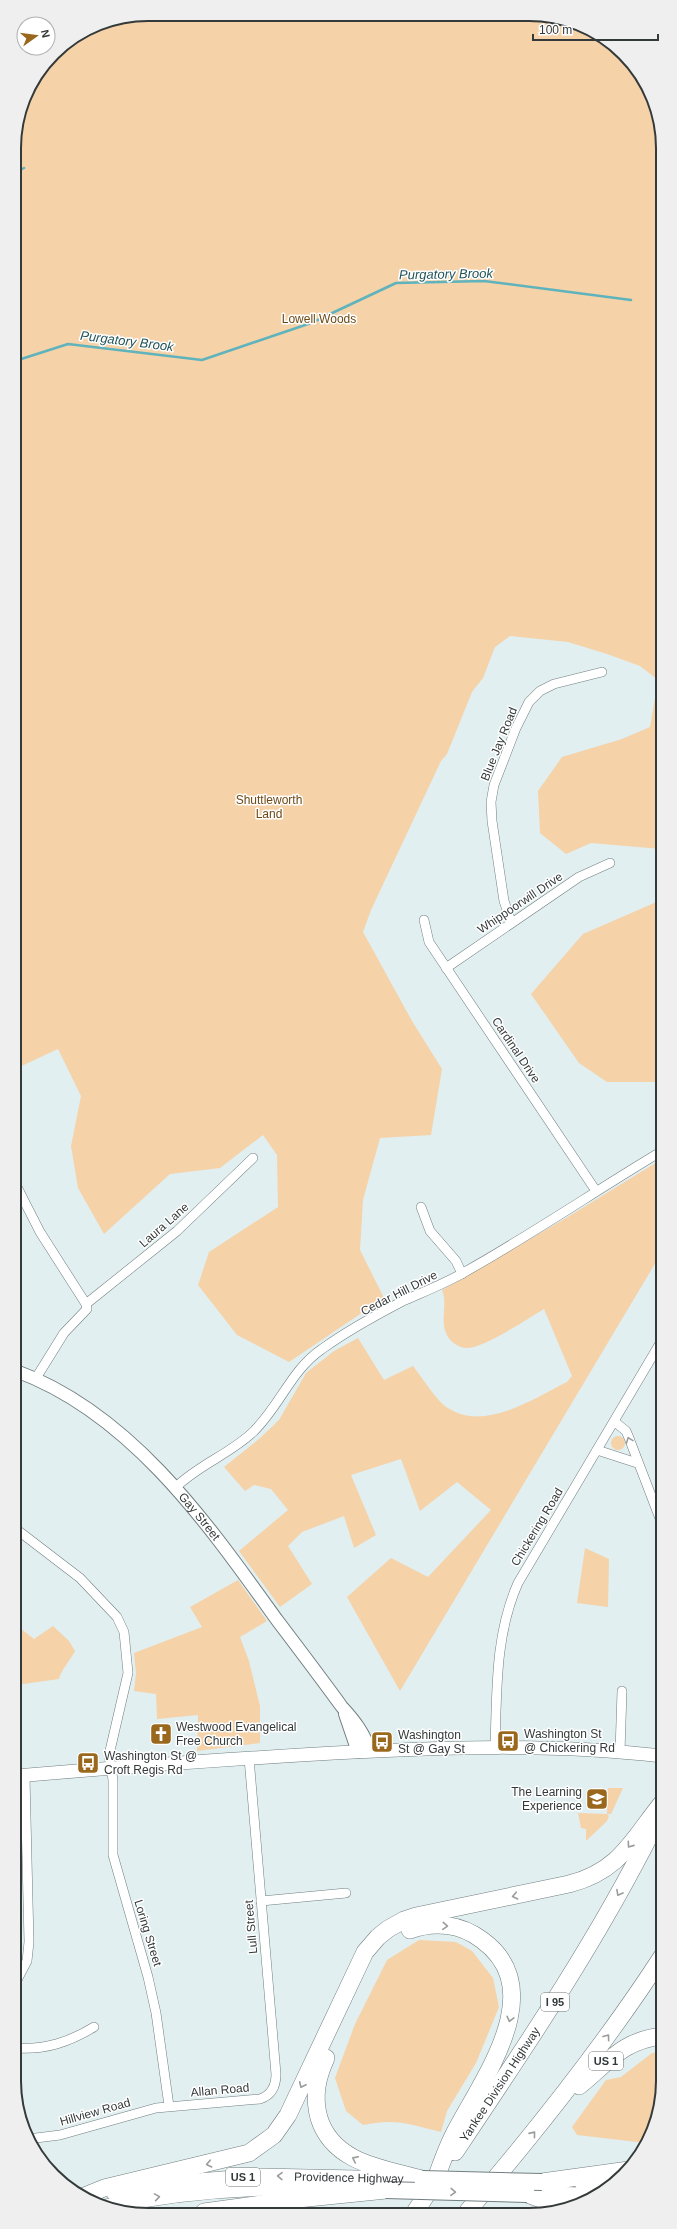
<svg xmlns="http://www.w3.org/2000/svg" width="677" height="2229" viewBox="0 0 677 2229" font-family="Helvetica,sans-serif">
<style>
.green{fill:#f5d2a8}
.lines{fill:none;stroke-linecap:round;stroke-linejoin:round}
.stream{stroke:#5fb3bc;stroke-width:2.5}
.minor-casing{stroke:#717e7f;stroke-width:10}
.tertiary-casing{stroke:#717e7f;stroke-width:14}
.secondary-casing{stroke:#717e7f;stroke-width:14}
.primary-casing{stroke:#717e7f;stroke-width:16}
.trunk-casing{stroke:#717e7f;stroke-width:18}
.motorway-casing{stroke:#717e7f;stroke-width:18}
.minor{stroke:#fff;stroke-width:9}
.tertiary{stroke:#fff;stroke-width:12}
.secondary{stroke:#fff;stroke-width:13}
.primary{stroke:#fff;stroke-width:15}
.trunk{stroke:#fff;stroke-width:16}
.motorway{stroke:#fff;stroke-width:17}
.trunk-bridge-casing{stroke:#717e7f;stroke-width:18;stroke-linecap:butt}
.trunk-bridge{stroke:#fff;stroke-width:16}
.oneway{stroke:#9a9c9c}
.labels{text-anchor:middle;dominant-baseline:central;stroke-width:3;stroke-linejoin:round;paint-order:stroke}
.shield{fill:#fff;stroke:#717475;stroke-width:1}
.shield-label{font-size:11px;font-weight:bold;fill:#34393a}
.park-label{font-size:12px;fill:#6d4914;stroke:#fff}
.street-label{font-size:12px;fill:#34393a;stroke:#fff}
.poi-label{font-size:12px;fill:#34393a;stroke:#fff;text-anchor:start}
.water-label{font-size:13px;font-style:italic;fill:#21545a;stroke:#fff}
.rim{fill:none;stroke:#34393a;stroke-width:2}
</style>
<rect width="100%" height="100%" fill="#e1eff1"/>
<g class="green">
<path d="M148,14L555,17L596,32L624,53L649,89L660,122L661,849L591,843L566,854L540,833L538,791L562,757L622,739L650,727L658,680L640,666L607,654L568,642L510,636L495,647L483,678L472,692L447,754L441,761L371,910L363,932L412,1021L442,1069L431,1135L380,1138L363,1200L360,1250L384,1298L289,1362L237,1335L198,1285L209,1252L278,1207L277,1155L263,1135L220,1168L170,1174L104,1234L78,1188L71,1146L81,1096L58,1049L15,1069L14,139L28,89L53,53L97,24Z"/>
<path d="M661,900L662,1076L654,1082H607L579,1063L531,994L583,934Z"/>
<path d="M662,1159V1252L400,1691L347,1597L391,1558L428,1577L491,1510L457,1482L420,1511L401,1459L351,1475L376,1535L354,1548L344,1516L302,1532L288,1546L312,1584L280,1607L239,1551L288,1510L271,1489L254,1485L245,1491L224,1467L259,1439L279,1420L306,1373L334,1351L358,1338L384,1380L413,1366C421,1376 438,1403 448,1408C484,1432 533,1399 567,1382L572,1376L544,1309C527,1319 484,1348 467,1348C458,1348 449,1341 446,1333C440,1319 448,1304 442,1290L566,1218Z"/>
<circle cx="618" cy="1443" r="7"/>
<path d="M585,1548L609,1559L608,1607L577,1603Z"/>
<path d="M238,1580L267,1621L240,1637L249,1661L260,1706V1743L197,1751L198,1715L157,1719L156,1694L134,1691L136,1673L134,1653L202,1627L190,1607Z"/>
<path d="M16,1625L34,1639L53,1626L69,1641L75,1651C70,1661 62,1668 59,1679L16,1685Z"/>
<path d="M608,1788H623L611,1814H607L609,1816L607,1821L586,1841V1829L581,1828L578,1813L607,1814Z"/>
<path d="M419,1940L456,1942L472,1951L493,1978L499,2007L476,2063L447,2111L441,2132C409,2124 396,2118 363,2125L346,2111L335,2078L355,2024L387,1960Z"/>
<path d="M663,2051C663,2082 663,2116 646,2143L577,2135L572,2127L606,2080L621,2077L652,2053Z"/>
</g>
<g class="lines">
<g class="stream">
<path d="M14,173L24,168"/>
<path d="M15,361L68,344L202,360L311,323L396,283L484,281L631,300"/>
</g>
<g class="minor-casing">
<g id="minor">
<path d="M424,920L429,942L596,1191"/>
<path d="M511,922L504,901L492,821L491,802L494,785L516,728L529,702L540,691L554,684L602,672"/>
<path d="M446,968L579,877L610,863"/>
<path d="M15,1183L40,1232L86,1304L87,1309L64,1333L36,1378"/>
<path d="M421,1207L430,1231L456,1261L462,1274"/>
<path d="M86,1304L177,1231L253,1158"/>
<path d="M615,1422L626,1431L629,1438L662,1524"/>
<path d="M597,1450L637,1463"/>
<path d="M175,1488C198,1465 230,1454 253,1432C280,1406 291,1370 322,1349C347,1331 376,1315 403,1301C423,1292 444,1284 463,1273C531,1235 595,1191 662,1151"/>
<path d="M16,1529L80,1578L117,1617L124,1632L128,1673L109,1755L113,1780V1855L148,1977L156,2013L169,2106"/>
<path d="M495,1746C497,1690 495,1635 518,1583L662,1340"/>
<path d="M620,1752L622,1691"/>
<path d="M261,1901L346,1893"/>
<path d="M16,1982L27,1961L29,1942L25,1776"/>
<path d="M16,2048C46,2050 69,2042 94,2027"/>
<path d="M28,2139L60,2135L156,2108L260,2099C272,2095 276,2086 276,2074L249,1758"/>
</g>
</g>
<g class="tertiary-casing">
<g id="tertiary">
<path id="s1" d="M16,1371C131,1413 208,1524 277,1620C299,1649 321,1678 342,1707C355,1721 364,1733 370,1751"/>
<path d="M345,1714L358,1752"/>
</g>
</g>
<g class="secondary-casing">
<path id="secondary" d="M16,1776C122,1767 228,1759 334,1753C444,1747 553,1743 662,1756"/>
</g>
<g class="primary-casing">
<g id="primary">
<path id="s2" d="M114,2193L185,2182L261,2176L405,2179"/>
<path d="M105,2207C184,2190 264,2185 344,2189"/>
</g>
</g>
<g class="trunk-casing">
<g id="trunk">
<path d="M582,2182H614"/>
<path d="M532,2194L597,2196"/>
</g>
</g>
<g class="motorway-casing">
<g id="motorway">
<path d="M410,1930C435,1921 461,1924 482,1940C552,1991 480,2082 453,2136C445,2152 439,2170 433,2187"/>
<path d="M326,2058C317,2078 313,2096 319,2118C333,2163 382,2168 422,2179"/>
<path d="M579,2086C608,2063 622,2040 663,2036"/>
<path id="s3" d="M455,2152C526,2046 597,1941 654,1827"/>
<path d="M542,2182L629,2170"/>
<path d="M527,2194L566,2208"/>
<path d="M82,2197L104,2188L249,2153L274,2135L288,2115L365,1952L378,1937L388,1929L404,1920L416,1916L569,1884C620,1871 632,1840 662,1803"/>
<path d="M204,2212L298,2199L386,2190"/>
<path d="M415,2212L437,2179"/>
<path d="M467,2212C537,2130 604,2046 663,1955"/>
</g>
</g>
<use href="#minor" class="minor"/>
<use href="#tertiary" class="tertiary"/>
<use href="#secondary" class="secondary"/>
<use href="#primary" class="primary"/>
<use href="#trunk" class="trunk"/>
<use href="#motorway" class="motorway"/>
<g class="trunk-bridge-casing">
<g id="trunk-bridge">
<path d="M422,2179L542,2182"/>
<path d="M386,2190L527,2194"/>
</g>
</g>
<use href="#trunk-bridge" class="trunk-bridge"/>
</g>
<defs><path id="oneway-chevron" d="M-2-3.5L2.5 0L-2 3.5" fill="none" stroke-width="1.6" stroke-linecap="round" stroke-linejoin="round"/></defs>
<g class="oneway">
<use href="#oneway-chevron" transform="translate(629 1440) rotate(-111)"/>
<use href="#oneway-chevron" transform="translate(630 1845) rotate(125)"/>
<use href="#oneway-chevron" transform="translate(619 1893) rotate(119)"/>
<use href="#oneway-chevron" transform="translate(515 1896) rotate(168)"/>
<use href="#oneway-chevron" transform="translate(445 1926) rotate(4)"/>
<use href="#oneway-chevron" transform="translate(510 2019) rotate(104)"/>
<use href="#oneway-chevron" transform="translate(607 2037) rotate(-54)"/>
<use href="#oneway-chevron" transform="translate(302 2085) rotate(115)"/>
<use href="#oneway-chevron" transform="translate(533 2134) rotate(-51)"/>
<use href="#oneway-chevron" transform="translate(355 2159) rotate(-154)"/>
<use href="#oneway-chevron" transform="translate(209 2164) rotate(167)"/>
<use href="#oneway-chevron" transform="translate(280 2176) rotate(-179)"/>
<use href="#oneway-chevron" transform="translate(453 2192) rotate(2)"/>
<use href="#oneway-chevron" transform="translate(157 2197) rotate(-9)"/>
</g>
<defs>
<g id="church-square" transform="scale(1.15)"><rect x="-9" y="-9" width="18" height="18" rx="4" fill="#9a681c" stroke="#fff"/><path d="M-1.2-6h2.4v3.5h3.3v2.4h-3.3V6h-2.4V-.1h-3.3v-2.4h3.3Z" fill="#fff"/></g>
<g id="bus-square" transform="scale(1.15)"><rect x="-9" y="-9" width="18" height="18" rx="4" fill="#9a681c" stroke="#fff"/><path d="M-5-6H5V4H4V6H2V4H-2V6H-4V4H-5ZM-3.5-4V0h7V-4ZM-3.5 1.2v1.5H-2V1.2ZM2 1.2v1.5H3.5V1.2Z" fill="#fff"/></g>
<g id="school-square" transform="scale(1.15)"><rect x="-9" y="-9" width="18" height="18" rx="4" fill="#9a681c" stroke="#fff"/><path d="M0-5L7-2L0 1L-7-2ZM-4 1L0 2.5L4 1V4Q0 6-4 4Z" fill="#fff"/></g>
</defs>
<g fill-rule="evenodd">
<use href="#church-square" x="161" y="1734"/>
<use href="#bus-square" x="508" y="1741"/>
<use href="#bus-square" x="382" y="1742"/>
<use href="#bus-square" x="88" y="1763"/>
<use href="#school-square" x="597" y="1799"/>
</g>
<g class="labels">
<g class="shield">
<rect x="541" y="1993" width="28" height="18" rx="3"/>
<rect x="589" y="2052" width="34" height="18" rx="3"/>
<rect x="226" y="2168" width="34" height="18" rx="3"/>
</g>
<g class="shield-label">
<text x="555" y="2002">I 95</text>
<text x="606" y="2061">US 1</text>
<text x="243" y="2177">US 1</text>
</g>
<g class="park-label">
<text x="319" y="319">Lowell Woods</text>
<text x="269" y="800">Shuttleworth<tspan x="269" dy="14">Land</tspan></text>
</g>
<g class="street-label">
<text transform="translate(499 744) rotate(-68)">Blue Jay Road</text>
<text transform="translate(520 903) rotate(-34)">Whippoorwill Drive</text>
<text transform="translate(516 1050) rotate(56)">Cardinal Drive</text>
<text transform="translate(164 1225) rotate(-41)">Laura Lane</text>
<text transform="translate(399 1293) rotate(-27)">Cedar Hill Drive</text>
<text stroke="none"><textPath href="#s1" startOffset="237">Gay Street</textPath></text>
<text transform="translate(537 1527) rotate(-59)">Chickering Road</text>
<text transform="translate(251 1927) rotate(-95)">Lull Street</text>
<text transform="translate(148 1933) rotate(73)">Loring Street</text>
<text stroke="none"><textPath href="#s3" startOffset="81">Yankee Division Highway</textPath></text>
<text transform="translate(220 2090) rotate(-5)">Allan Road</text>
<text transform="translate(95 2112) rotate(-16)">Hillview Road</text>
<text stroke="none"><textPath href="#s2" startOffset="236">Providence Highway</textPath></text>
</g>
<g class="poi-label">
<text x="176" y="1727">Westwood Evangelical<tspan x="176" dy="14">Free Church</tspan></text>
<text x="524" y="1734">Washington St<tspan x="524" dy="14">@ Chickering Rd</tspan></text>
<text x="398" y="1735">Washington<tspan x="398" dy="14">St @ Gay St</tspan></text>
<text x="104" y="1756">Washington St @<tspan x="104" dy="14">Croft Regis Rd</tspan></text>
<text x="582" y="1792" text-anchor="end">The Learning<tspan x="582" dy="14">Experience</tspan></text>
</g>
<g class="water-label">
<text transform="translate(446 274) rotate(-1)">Purgatory Brook</text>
<text transform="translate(127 341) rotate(7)">Purgatory Brook</text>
</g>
</g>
<path d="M0 0H677V2229H0ZM148 21H529A127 127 0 0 1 656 148V2081A127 127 0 0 1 529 2208H148A127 127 0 0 1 21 2081V148A127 127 0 0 1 148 21Z" fill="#efefef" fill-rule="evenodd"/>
<path class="rim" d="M148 21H529A127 127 0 0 1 656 148V2081A127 127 0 0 1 529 2208H148A127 127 0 0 1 21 2081V148A127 127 0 0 1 148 21Z"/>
<g transform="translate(36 36) rotate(76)"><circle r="19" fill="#ffffff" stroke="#aeb0b0"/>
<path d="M0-3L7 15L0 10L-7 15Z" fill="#9a681c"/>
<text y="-6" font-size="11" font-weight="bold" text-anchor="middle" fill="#34393a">N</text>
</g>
<path d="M533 34v6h125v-6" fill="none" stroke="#34393a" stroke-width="2"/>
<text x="539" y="34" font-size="12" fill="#34393a" stroke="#ffffff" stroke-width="3" paint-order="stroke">100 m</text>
</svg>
